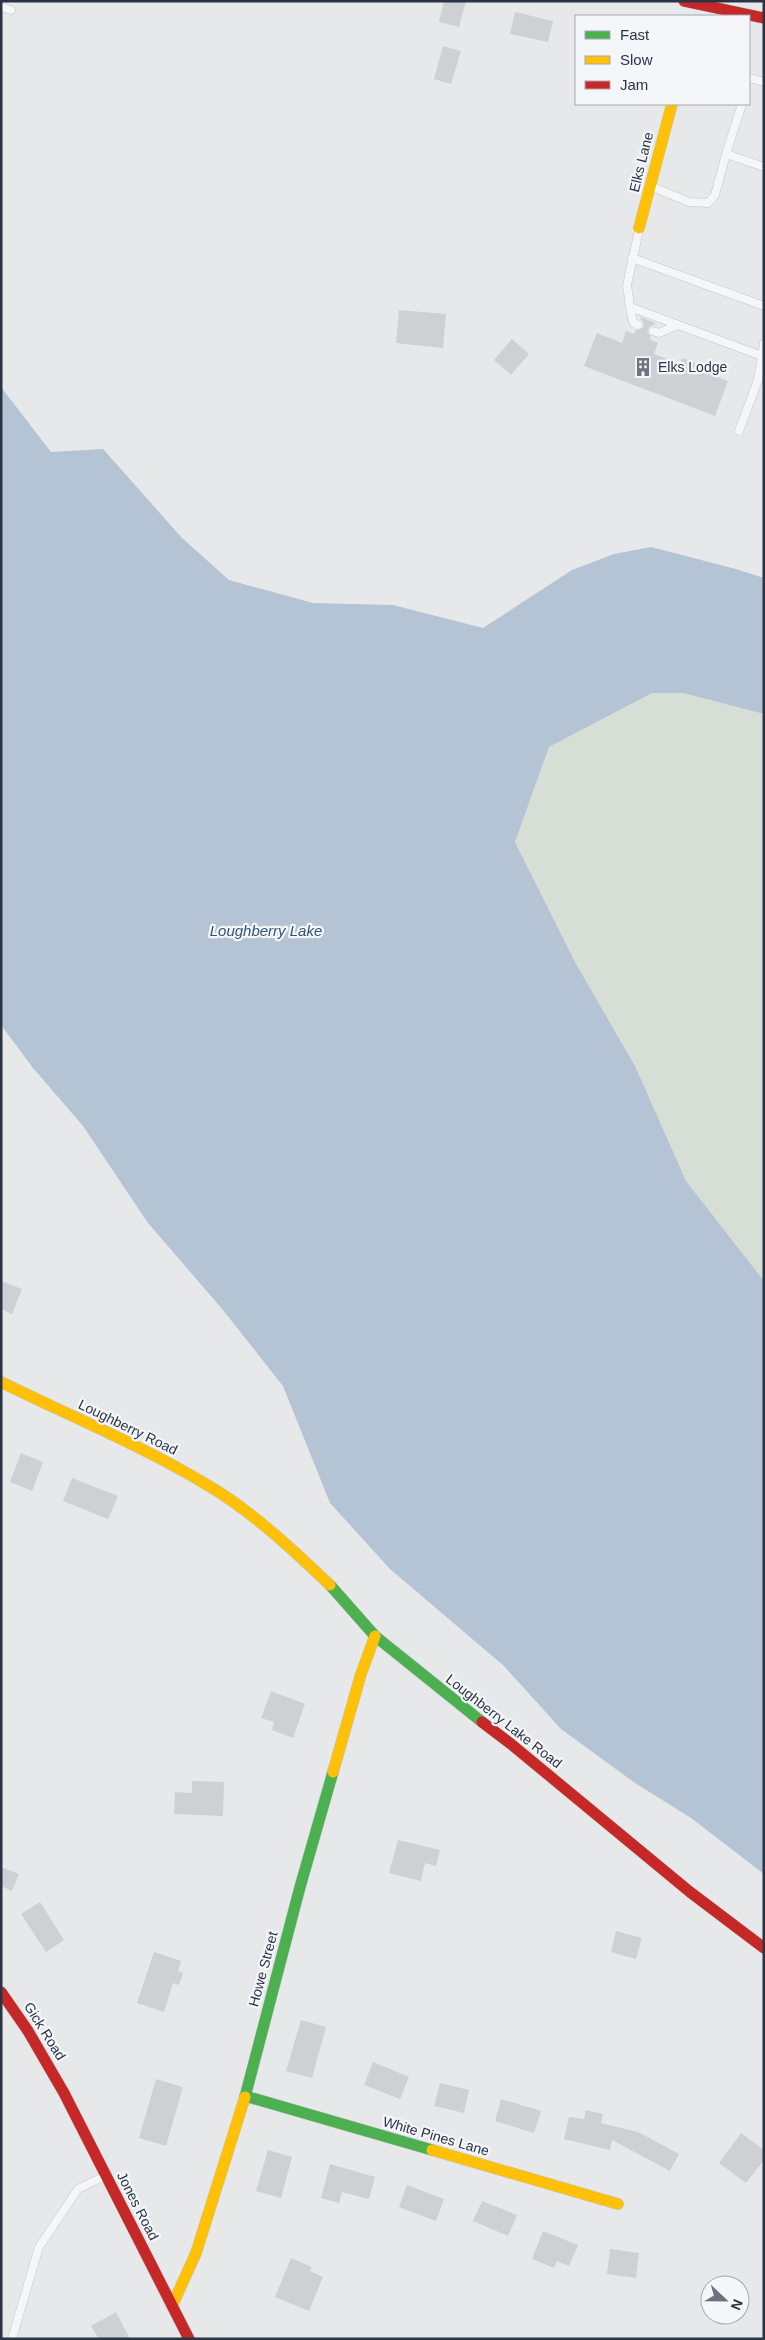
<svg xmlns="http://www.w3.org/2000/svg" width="765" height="2340" viewBox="0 0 765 2340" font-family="Arial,sans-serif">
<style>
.green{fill:#d6ded6}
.water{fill:#b4c4d5}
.building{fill:#ced0d3}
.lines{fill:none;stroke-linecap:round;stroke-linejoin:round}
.lane-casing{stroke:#c4c6c8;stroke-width:9}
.fast-casing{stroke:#c4c6c8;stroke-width:12}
.slow-casing{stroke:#c4c6c8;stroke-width:12}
.jam-casing{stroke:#c4c6c8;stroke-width:12}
.lane{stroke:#f5f6f7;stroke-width:8}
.fast{stroke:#4caf50;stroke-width:11}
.slow{stroke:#ffc107;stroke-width:11}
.jam{stroke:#c62828;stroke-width:11}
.labels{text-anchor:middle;stroke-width:4.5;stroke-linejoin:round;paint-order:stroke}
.street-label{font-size:14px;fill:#2b3445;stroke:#f4f6f9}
.poi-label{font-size:14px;fill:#2b3445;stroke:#f4f6f9;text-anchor:start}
.water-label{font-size:15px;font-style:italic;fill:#34527a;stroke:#f4f6f9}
</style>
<rect width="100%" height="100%" fill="#e6e8ea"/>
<!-- green -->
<path class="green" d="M652,693H683L764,714V1281L686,1181L635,1066L576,965L515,842L549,747Z"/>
<!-- water -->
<path class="water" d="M1,387L51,452L103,449L182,538L229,580L313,603L393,605L483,628L572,570L614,554L651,547L736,569L764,578V714L683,693H652L549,747L515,842L576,964L635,1066L686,1181L764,1281V1874L691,1818L635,1783L561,1729L504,1666L390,1569L330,1503L283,1386L223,1310L148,1223L83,1126L33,1068L1,1025Z"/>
<!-- building -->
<path class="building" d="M444,1H466L459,27L439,22Z
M515,12L553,21L548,42L510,34Z
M443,46L461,51L451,84L434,79Z
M399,310L446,314L443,348L396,343Z
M640,317L656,323L649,327L647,332L651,336L649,339L658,343L654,354L680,364L682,358L698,364L696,369L728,381L715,416L584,366L597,333L622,343L626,331L634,334L636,330L643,328L644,325Z
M512,339L529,354L511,375L494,360Z
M1,1281L22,1289L12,1314L1,1309Z
M21,1453L43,1462L32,1491L10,1482Z
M72,1478L118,1496L108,1519L63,1501Z
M271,1691L305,1704L293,1738L272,1730L274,1722L261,1718Z
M192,1781L224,1782L223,1816L174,1814L175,1792L192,1793Z
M398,1840L440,1850L436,1866L425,1863L421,1881L389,1873Z
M1,1867L19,1874L12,1891L1,1886Z
M40,1902L64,1940L46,1952L21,1914Z
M616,1931L642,1938L636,1959L611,1952Z
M154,1952L181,1961L178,1971L183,1973L179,1985L173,1983L164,2012L137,2003Z
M301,2020L326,2027L312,2078L286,2071Z
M373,2062L409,2077L400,2099L364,2085Z
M156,2079L183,2087L166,2146L139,2138Z
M440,2083L469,2090L464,2113L434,2106Z
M501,2099L541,2111L534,2133L495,2121Z
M586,2110L603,2114L601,2123L638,2132L679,2154L670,2171L612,2140L610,2150L564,2139L569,2117L584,2119Z
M741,2133L764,2150V2160L746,2183L719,2163Z
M268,2150L292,2157L281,2198L256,2191Z
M330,2164L375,2177L369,2199L342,2192L339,2203L321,2198Z
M407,2185L444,2199L436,2221L399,2207Z
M482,2201L517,2215L508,2236L473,2221Z
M543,2231L578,2245L569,2266L557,2261L554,2268L532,2259Z
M610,2249L639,2253L636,2278L607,2274Z
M291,2258L312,2267L310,2271L323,2277L309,2311L275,2297Z
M116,2312L130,2339H99L91,2326Z"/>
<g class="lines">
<!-- lane casing -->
<g class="lane-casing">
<path id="lane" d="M1,7L11,10
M749,78L764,82
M726,154L742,104
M650,186L689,202L708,203L715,195L726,154L764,167
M639,230L627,285L630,307L762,356L764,343
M632,258L764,306
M630,307L633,322L638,325
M653,331L659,333L678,325
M739,431L758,380L762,356
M12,2339L39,2247L78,2189L105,2176"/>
</g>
<!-- fast casing -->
<g class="fast-casing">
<path id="fast" d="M330,1585L375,1636L482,1722
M245,2096L432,2150
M245,2097L300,1887L333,1772"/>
</g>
<!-- slow casing -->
<g class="slow-casing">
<path id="slow" d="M639,228L672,104
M1,1382C70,1416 143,1446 209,1486C253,1512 293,1550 330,1585
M333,1772L361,1674L375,1636
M432,2150L618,2204
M172,2306L196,2253L245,2097"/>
</g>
<!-- jam casing -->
<g class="jam-casing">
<path id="jam" d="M684,1L764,18
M482,1722L511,1744L690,1892L764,1948
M1,1992L28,2031L64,2093L189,2339"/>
</g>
<!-- lane -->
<use href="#lane" class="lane"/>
<!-- fast -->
<use href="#fast" class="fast"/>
<!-- slow -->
<use href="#slow" class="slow"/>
<!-- jam -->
<use href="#jam" class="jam"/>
</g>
<!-- icons -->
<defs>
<g id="building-bare" transform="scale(1.5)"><path d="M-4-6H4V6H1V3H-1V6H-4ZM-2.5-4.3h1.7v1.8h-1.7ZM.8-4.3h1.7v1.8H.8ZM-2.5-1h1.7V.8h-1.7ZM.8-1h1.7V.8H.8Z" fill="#6c737f" stroke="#f4f6f9" stroke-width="2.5" paint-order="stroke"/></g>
</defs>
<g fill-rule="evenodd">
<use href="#building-bare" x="643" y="367"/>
</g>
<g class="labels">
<!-- street labels -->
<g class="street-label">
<text transform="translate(641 162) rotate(-76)" y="5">Elks Lane</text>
<text transform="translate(128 1427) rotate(26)" y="5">Loughberry Road</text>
<text transform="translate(504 1721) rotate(38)" y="5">Loughberry Lake Road</text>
<text transform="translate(263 1969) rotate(-75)" y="5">Howe Street</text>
<text transform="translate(45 2031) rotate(58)" y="5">Gick Road</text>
<text transform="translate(436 2136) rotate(16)" y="5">White Pines Lane</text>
<text transform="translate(138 2206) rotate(63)" y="5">Jones Road</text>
</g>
<!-- poi labels -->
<g class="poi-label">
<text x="658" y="372">Elks Lodge</text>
</g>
<!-- water labels -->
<g class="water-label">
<text x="266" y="936">Loughberry Lake</text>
</g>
</g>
<!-- border -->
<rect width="765" height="2340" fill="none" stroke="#2b3445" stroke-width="5"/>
<!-- legend -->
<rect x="575" y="15" width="175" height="90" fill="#f4f6f9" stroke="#a4a8b1"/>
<rect x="585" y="31" width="25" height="8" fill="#4caf50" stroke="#a4a8b1"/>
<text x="620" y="40" font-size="15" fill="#2b3445">Fast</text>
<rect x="585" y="56" width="25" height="8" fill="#ffc107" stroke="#a4a8b1"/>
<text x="620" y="65" font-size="15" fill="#2b3445">Slow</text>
<rect x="585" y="81" width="25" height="8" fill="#c62828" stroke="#a4a8b1"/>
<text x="620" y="90" font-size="15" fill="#2b3445">Jam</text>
<!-- north arrow -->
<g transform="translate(725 2300) rotate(112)"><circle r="24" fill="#f4f6f9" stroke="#a4a8b1"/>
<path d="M0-4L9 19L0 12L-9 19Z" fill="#6c737f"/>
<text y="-8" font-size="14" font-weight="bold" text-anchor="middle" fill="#2b3445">N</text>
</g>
</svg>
